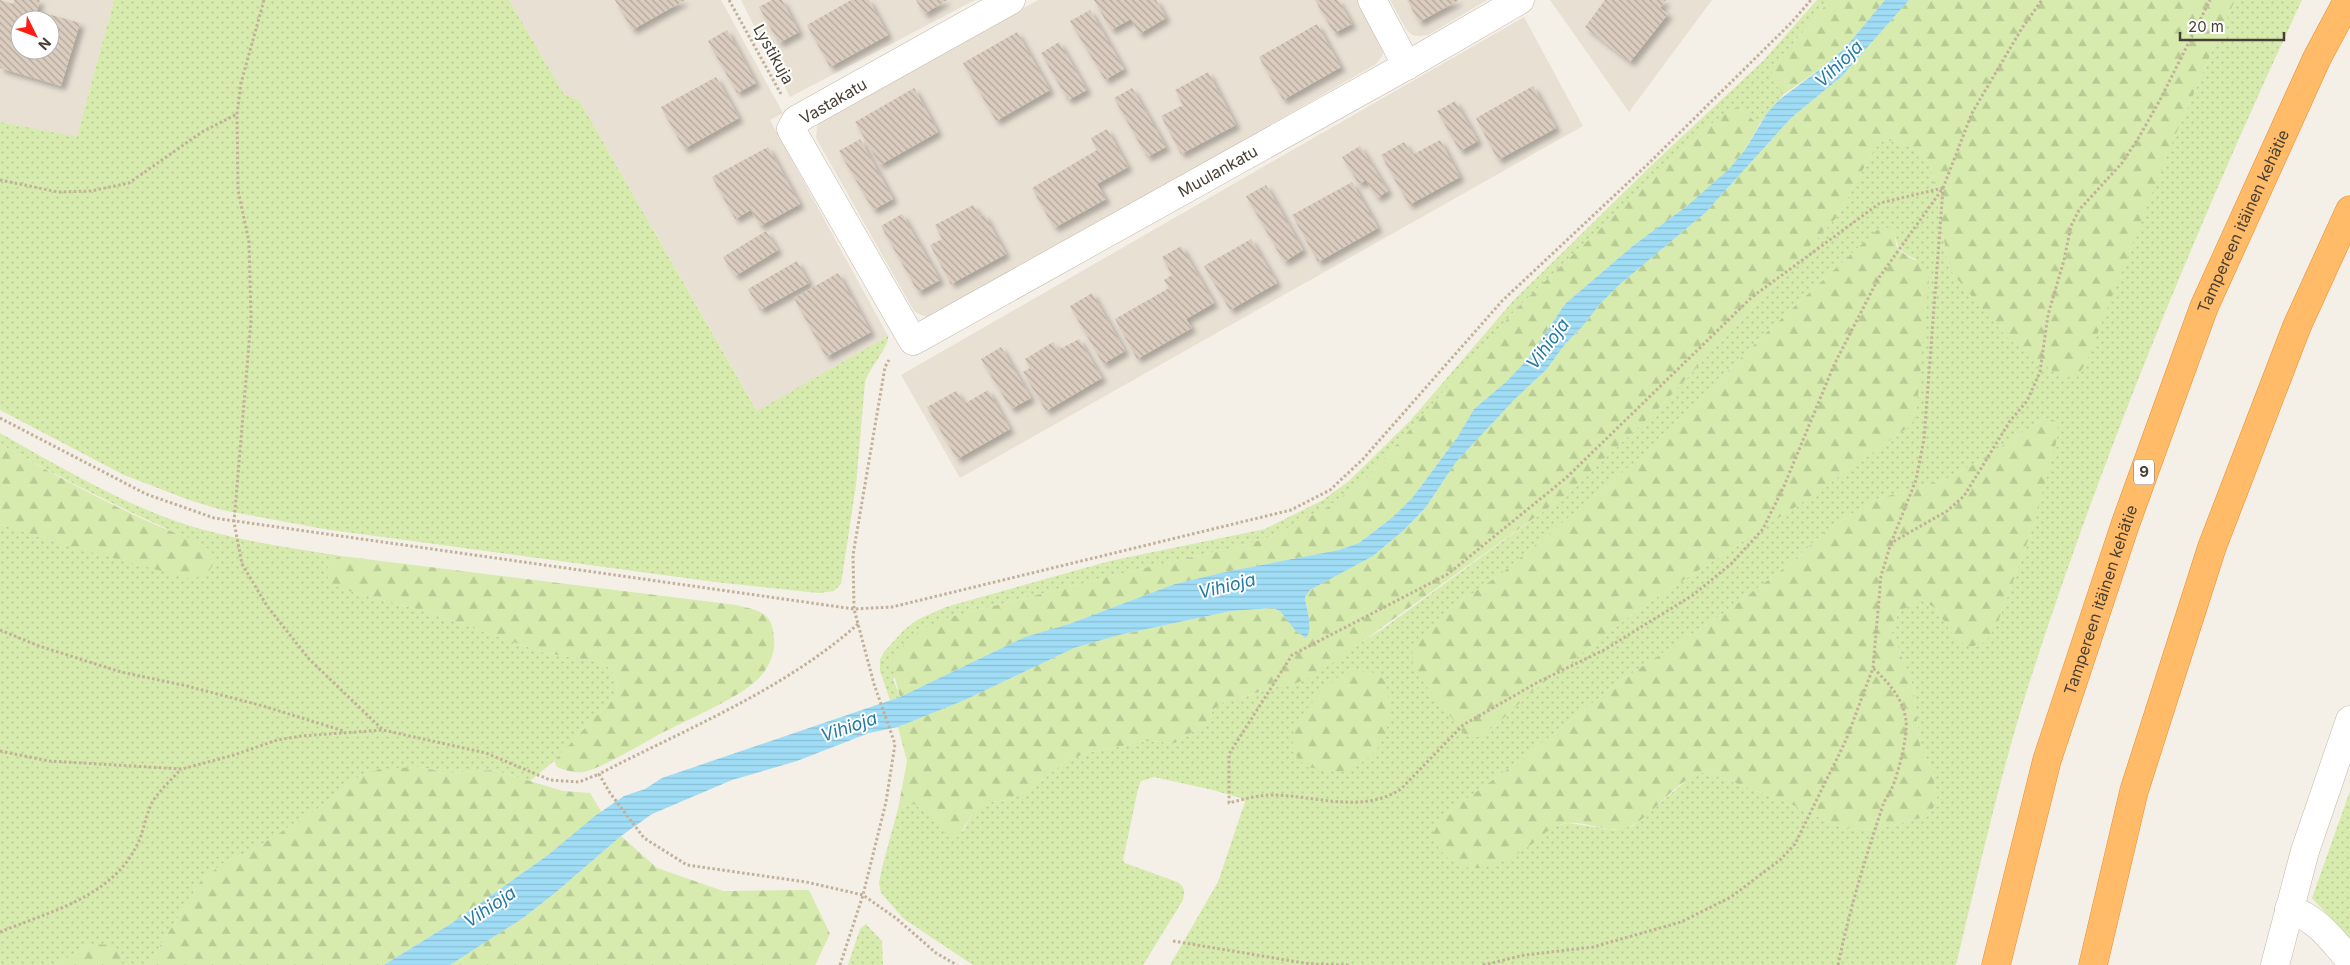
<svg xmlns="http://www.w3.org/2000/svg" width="2350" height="965" viewBox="0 0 2350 965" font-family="Inter,sans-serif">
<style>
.residential{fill:#e9e0d4;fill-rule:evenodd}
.green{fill:url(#green-dots);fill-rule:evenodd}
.forest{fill:url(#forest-firs)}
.water{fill:url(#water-rules)}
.building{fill:url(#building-back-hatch);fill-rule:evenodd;filter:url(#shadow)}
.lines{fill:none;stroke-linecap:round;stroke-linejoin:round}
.minor-casing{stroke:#c4b8ac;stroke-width:29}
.highway-casing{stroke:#e88e2e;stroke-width:29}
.path{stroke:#c3b099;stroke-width:3;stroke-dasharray:2.5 2.5;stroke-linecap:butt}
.minor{stroke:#fff;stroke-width:28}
.highway{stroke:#ffbb67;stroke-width:28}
.labels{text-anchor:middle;stroke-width:4;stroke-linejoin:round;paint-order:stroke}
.shield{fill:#fff;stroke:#7f7972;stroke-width:1}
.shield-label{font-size:15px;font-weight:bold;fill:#483f35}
.street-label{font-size:16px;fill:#483f35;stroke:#fff}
.water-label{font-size:18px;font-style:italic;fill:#247ba2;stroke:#fff}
</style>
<defs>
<pattern id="green-dots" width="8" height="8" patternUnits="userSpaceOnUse" patternTransform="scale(1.25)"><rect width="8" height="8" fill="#d6ebad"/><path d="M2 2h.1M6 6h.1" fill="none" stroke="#b9cb95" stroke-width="1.8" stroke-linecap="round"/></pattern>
<pattern id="forest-firs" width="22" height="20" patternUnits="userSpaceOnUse" patternTransform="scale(1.25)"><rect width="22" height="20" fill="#d6ebad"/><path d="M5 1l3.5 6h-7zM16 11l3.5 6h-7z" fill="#b9cb95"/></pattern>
<pattern id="water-rules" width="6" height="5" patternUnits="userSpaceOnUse" patternTransform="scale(1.25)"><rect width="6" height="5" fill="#9fdcf5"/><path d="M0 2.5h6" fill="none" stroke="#8abed3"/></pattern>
<pattern id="building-back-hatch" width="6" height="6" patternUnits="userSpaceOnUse" patternTransform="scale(1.25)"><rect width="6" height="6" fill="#daccbe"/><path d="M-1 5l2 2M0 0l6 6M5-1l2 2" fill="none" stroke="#b3a79b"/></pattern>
<filter id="shadow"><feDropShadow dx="4.5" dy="4.5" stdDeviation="2.5" flood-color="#0004"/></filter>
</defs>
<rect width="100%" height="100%" fill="#f4efe7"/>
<!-- residential -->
<path class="residential" d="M0,0H114L77,138L0,122ZM20,20H50V50H20Z
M509,0H721L783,113L770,120L888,336L758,412L579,100L564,94Z
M741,0H975L790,97Z
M1038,0H1359L1385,47L1382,56L1376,64L939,315L930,318L921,315L914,311L816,138L817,126L822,120Z
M1390,0H1487L1428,35L1418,36L1412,35L1406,29Z
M1550,0H1712L1629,112Z
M1524,17L1583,126L960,478L901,375Z"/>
<!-- green -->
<path class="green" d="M114,0H509L564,94L579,100L757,411L888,336C890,345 869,369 865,382L856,485L841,584L834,591L819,593L715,582L324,529L222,510L189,500L124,475L0,410V122L77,137Z
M1817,0H1830L1774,66L1780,89L1784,94L1767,113L1759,125L1738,107L1708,126L1519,306L1368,477L1328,507L1270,537L1244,545L1115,575L950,617L893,679L900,697L890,700L880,671V660L884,652L904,630L917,620L946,607L1110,561L1265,529L1323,500L1349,481L1410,421L1513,301L1657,160L1763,61Z
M2235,0H2302C2198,224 2102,454 2027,690C1999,780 1978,873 1956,965H1170L1218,882L1245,802L1244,799L1213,790L1154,777L1141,781L1138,789L1123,860L1125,863L1177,882C1185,887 1185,891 1183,900L1143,965H973L904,919L881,893L879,883L883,864L898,809L914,804L940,821L946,836L963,831L974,811L990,802L1008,800L1027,792L1066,761L1087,753L1147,741L1175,743L1205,724L1214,709L1228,699L1241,698L1282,685H1292L1384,628L1562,498L1659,408L1837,217L1875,148C1878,145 1881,141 1885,141C1898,138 1925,154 1931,165L1949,269L2172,143ZM1877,230L1894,231C1897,247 1900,253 1916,259L1910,426L1800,504L1639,609L1533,691L1496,725L1477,737L1449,609L1501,574L1641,457L1768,331ZM2041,420L2034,524L1997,625L1957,640L1935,608L1920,599L1898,613L1892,633L1913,686L1920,746L1933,772L1937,802L1928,816L1873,830L1840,827L1784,801L1706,772L1693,775L1633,826L1614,830L1568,823L1551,827L1444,815L1519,761L1623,679L1730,609L1792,562L1829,528L1874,500L1946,479L1976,463Z
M0,433C58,466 117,501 181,523C232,540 287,547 341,556L330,561L341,589L424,611L545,653L595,661L608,667L616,679L617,694L554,761L530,781L493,770L447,773L420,767L356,778L322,806L251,851L225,862L202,879L148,965H122L92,944L55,965H0V524L67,546L201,544C132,514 65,481 0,444Z
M2350,791V940L2312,898Z
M866,924L882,941L883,965H848L860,929Z"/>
<!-- forest -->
<path class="forest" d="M1830,0H1885L1846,47L1827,64L1784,94L1773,82L1771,75L1774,66Z
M1909,0H2235L2172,143L2086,363L2076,378L2064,379L2008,339L1949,269L1931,165C1925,154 1898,138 1885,141C1881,141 1878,145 1875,148L1837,217L1659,408L1562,498L1317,674L1292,685H1282L1240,698L1228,699L1214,709L1205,724L1175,743L1147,741L1087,753L1066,761L1027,792L1008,800L990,802L974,811L958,837L951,839L946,836L940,821L914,804L898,809L907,761L898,727L967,699L1074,648L1119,635L1231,611L1273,608L1280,611L1285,618L1310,625L1305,597L1310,590L1373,556L1404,530L1426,507L1456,462L1516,398L1546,370L1566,343L1581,328L1600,304L1619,285L1705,213L1791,118L1842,76Z
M1738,107L1759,125L1745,150L1729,169L1687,206L1634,245L1565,304L1528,359L1506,382L1474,409L1459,435L1413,497L1393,517L1359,543L1339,550L1225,572L1175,584L1069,624L1025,637L900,697L891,663C905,638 923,627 950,617L1115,575L1244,545L1270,537L1328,507L1368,477L1519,306L1708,126L1732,109Z
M1891,227C1897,233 1894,240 1897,247C1903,256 1916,260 1925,265L1929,279L1916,417L1910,426L1800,504L1639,609L1533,691L1496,725L1477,737L1465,735L1413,669L1412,647L1449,609L1501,574L1641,457L1768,331L1877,230Z
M2050,418L2058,423L2057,439L2034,524L1997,625L1985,642L1970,647L1957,640L1935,608L1920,599L1898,613L1892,633L1913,686L1920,746L1933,772L1937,802L1928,816L1873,830L1840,827L1784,801L1706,772C1676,778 1659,810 1633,825C1612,837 1588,820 1566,823C1547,827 1538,841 1522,851C1487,874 1450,878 1432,835L1444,815L1519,761L1623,679L1730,609L1792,562L1829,528L1874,500L1946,479L1976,463L2041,420Z
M0,444C53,474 107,504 163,528C175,533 207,543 213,554C217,561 210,572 203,576C199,577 192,577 188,578L67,546L0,524Z
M341,556L736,605C759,611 772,611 774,638C776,653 768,669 758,679C738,699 684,721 658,735C642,744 598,770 583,772C573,773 565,770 557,767L554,761L617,694L616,679L608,667L595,661L545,653L424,611L341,589L329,581L326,572L330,561Z
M1347,671L1372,672L1385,680C1395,713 1389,751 1355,766C1352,768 1348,771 1344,771C1333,773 1317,768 1306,767L1292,751L1294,725L1323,689Z
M420,767L447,773L493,770L563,791L590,793L602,813L548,855L452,923L384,965H148L202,879L225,862L251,851L322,806L356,778L380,769Z
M621,836L657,868L723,891L809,890L830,934L815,965H450L523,918L555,893Z
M92,944L114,945L122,954V965H55Z"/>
<!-- water -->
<path class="water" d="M1885,0H1909L1842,76L1791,118L1705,213L1619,285L1600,304L1581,328L1566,343L1546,370L1516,398L1456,462L1426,507L1404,530L1373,556L1310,590L1305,597C1306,609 1314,628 1306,638L1296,631L1280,611L1273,608L1231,611L1119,635L1074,648L967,699L898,727L869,733L797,761L732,780L652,814L621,836L555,893L523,918L450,965H384L452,923L548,855L595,816L624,796L645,789L662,778L900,697L1025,637L1069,624L1175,584L1225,572L1339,550L1359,543L1393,517L1413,497L1459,435L1474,409L1506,382L1528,359L1565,304L1634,245L1687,206L1729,169L1745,150L1767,113L1779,100L1827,64L1846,47Z"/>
<!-- building -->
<path class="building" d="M0,0L13,4L14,0H40L37,11L80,23L61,86L0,68ZM20,20H50V50H20Z
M615,0H685L632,30Z
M772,0H782L799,32L779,43L759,7Z
M851,0H869L888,35L830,67L807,25Z
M916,0H947L924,14Z
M1094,0H1156L1166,18L1139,34L1131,19L1111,30Z
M1315,0H1338L1352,24L1334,33Z
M1407,0H1459L1419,22Z
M1605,0H1666L1660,8L1668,14L1630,62L1585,27Z
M1090,10L1124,69L1105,80L1070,21Z
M1317,24L1341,67L1283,100L1259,57Z
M727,30L756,83L737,93L708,41Z
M1017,32L1050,90L996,121L963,63Z
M1059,42L1087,90L1068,100L1041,53Z
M1208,72L1236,125L1181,154L1161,116L1183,105L1175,90Z
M716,77L739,118L684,149L661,107Z
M1533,86L1556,128L1498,160L1476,118Z
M914,88L938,132L880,165L855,122Z
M1132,88L1166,147L1147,157L1114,98Z
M1455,101L1478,141L1460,151L1437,111Z
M1107,129L1128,167L1097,184L1106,199L1054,228L1032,188L1097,150L1091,138Z
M860,139L893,199L873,210L839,151Z
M1440,140L1460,177L1409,205L1381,155L1404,142L1412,155Z
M1360,146L1388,191L1377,198L1366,180L1359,184L1342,157Z
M768,147L800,204L760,226L751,210L735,219L712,177Z
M1352,182L1378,228L1318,262L1292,215Z
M1266,185L1303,250L1284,262L1246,196Z
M973,205L980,217L984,214L1006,254L951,284L930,245L942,239L935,225Z
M902,214L940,280L918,292L881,226Z
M766,231L778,250L735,276L723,257Z
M1251,239L1277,283L1230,310L1204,266Z
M1181,246L1214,303L1186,319L1192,328L1137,359L1115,319L1169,288L1164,280L1172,275L1162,257Z
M797,261L809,283L760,310L748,289Z
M838,273L871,332L826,357L794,298Z
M1092,293L1125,351L1103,364L1070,306Z
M1079,339L1102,378L1046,411L1023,372L1030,368L1025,359L1053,342L1058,350Z
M1001,347L1031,398L1011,409L981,359Z
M988,390L1010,429L957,459L927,407L956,391L964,404Z"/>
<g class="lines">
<!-- minor casing -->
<g class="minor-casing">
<g id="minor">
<path id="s1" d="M1011,0L796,120L791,129L913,341L1413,62L1520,0"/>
<path d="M1372,0L1407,66"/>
<path d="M2289,909C2318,919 2330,938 2350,960"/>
<path d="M2275,965L2305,851L2350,720"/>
</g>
</g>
<!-- highway casing -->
<g class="highway-casing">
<g id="highway">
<path id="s2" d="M1996,965L2047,760L2125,525L2204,307L2317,58L2348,0"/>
<path d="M2093,965L2134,791L2212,547L2297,326L2350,210"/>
</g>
</g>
<!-- path -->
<path class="path" d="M264,0L241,83L237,114L238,190L249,242L251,320L234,522L242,564L267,606L309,659L383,730L486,753L550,780L579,782L599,774
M729,0L781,94
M0,180L58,192L91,191L129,183L202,132L237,114
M1943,188L1880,203L1752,297L1566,478L1448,574L1292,655L1229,754V803C1244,799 1258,795 1274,795C1317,796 1362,814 1401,789L1463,725L1538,682L1604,650L1693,595L1731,564L1763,529L1784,486L1834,365L1878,279L1943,188L1972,113L2022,28L2042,0
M0,418L146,494L214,518L854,609L892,607L1291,510L1330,490L1363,459L1502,301L1648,164L1791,23L1811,0
M1891,543L1916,480L1924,439L1943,189
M858,624C784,690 686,729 599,774L610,793L644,838L687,865L806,882L863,895L897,919L936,953L957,965
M0,630L39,646L121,672L187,686L263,706L344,731
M0,751L49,761L182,769L234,755L277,740L301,736L383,730
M0,932C48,912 110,898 136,847C144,833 145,815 153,801C160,790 172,779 181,769
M1173,941L1310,964L1350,965
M840,965L863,895L886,802L895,744L874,684L854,609L853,555L885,367L889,360
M1483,965L1525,955L1593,947L1681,922L1731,897L1780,860L1795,844L1846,740L1873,668L1881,576L1891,543L1947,511L1964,496L2010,421L2027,401L2040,372L2048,315L2064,260L2071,226L2079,210L2122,163L2139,137L2160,100L2210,0
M1838,965C1849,912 1865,859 1882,808C1884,800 1889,795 1892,788C1898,774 1908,736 1906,721C1904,699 1888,682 1873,668"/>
<!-- minor -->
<use href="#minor" class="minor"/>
<!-- highway -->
<use href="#highway" class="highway"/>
</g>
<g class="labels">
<!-- shield labels -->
<rect class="shield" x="2134" y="459.5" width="20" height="25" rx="4"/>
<g class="shield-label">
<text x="2144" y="477">9</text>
</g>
<!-- street labels -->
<g class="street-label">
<text transform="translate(774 54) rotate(61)" y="6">Lystikuja</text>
<text transform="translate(833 101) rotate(-30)" y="6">Vastakatu</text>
<text dy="6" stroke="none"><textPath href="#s1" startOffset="850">Muulankatu</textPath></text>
<text dy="6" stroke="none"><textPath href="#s2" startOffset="785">Tampereen itäinen kehätie</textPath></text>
<text dy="6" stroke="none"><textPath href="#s2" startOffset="380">Tampereen itäinen kehätie</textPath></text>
</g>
<!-- water labels -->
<g class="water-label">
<text transform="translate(1839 64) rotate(-44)" y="6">Vihioja</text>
<text transform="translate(1548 344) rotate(-53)" y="6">Vihioja</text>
<text transform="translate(1227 586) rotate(-14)" y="6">Vihioja</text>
<text transform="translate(849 727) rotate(-19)" y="6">Vihioja</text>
<text transform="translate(490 907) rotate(-34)" y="6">Vihioja</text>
</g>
</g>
<!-- north arrow -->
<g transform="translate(35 35) rotate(132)"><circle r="24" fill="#ffffff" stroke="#b6b2ae"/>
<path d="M0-4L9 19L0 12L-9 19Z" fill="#ff1c13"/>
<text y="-8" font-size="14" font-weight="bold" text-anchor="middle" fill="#483f35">N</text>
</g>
<!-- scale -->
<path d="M2180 32v8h104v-8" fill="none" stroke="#483f35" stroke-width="2.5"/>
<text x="2188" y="32" font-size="15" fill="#483f35" stroke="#ffffff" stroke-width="4" paint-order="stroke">20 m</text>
</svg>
